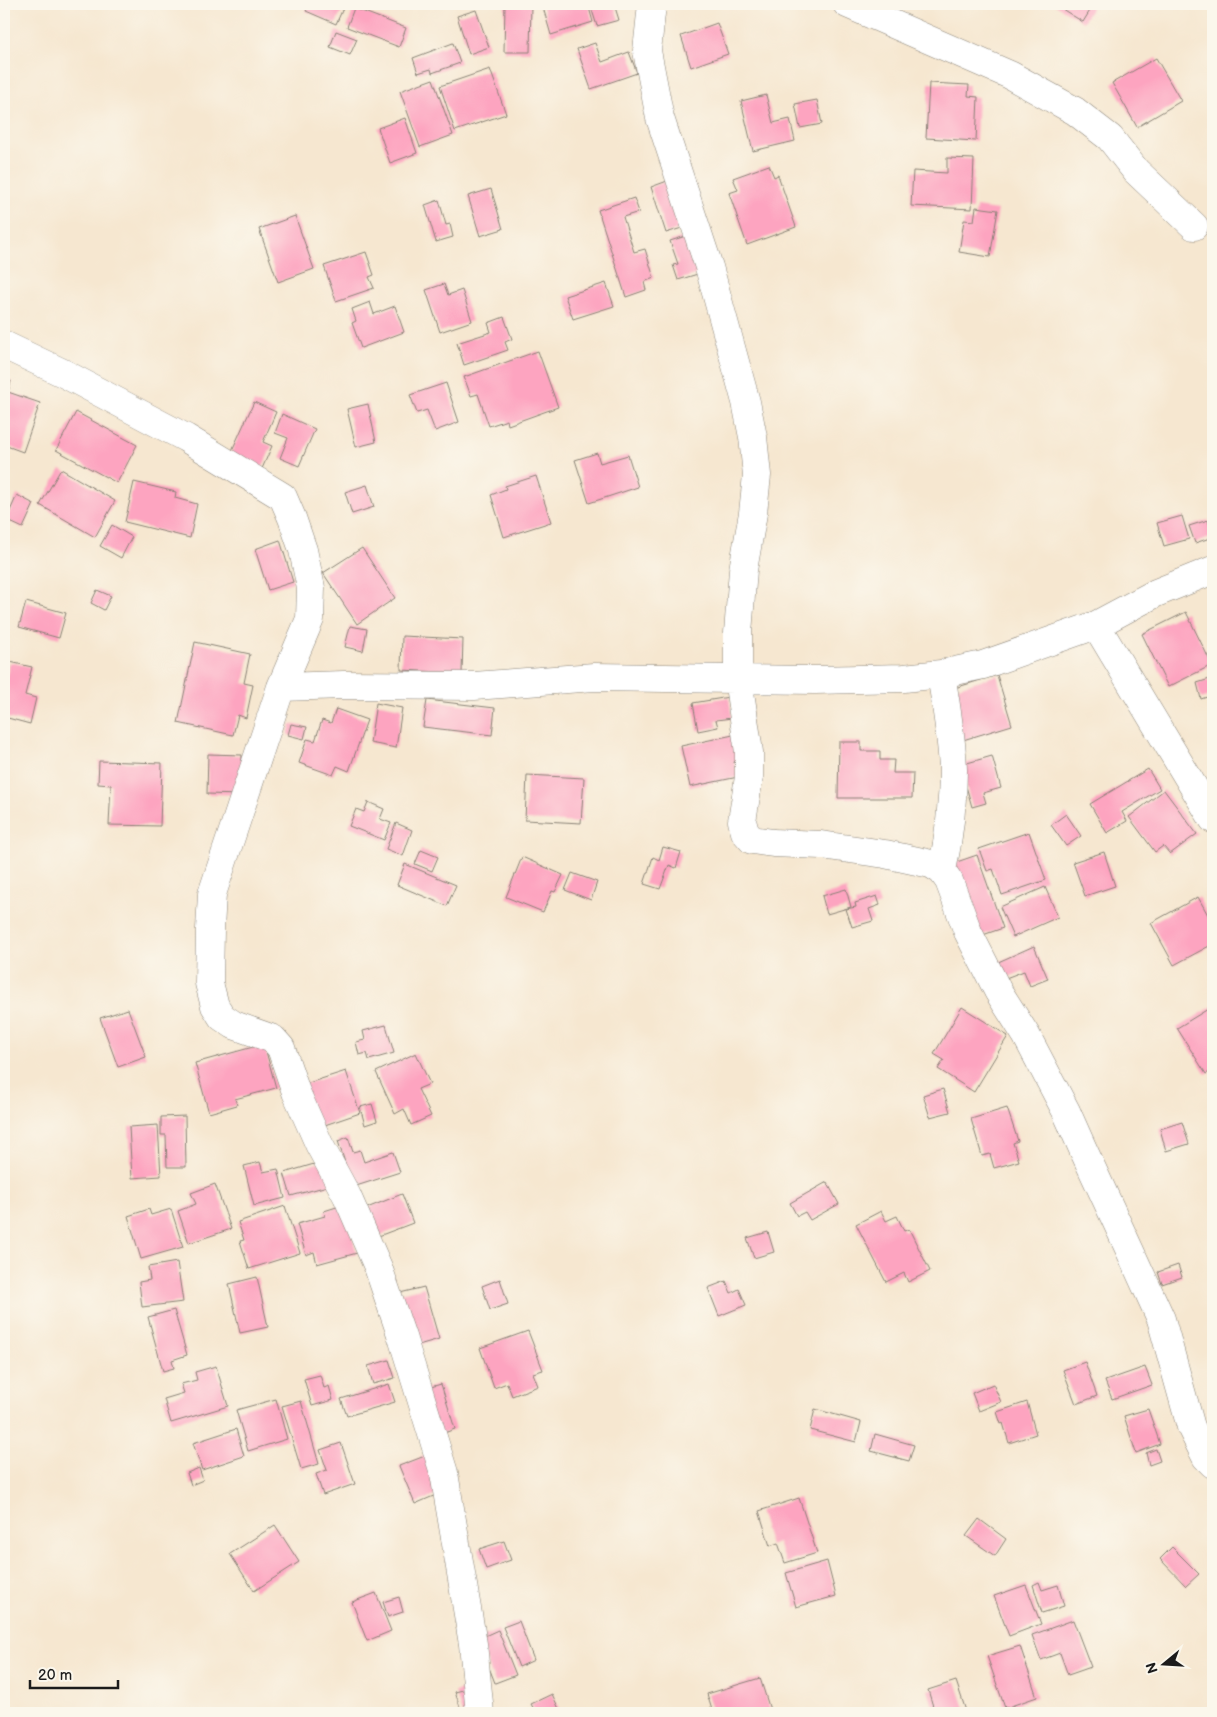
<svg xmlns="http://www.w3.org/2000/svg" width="1217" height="1717" viewBox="0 0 1217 1717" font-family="'Balsamiq Sans',sans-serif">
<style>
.building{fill:#fda4c0}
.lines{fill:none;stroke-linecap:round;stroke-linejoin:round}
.minor-casing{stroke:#898276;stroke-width:29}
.minor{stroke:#fff;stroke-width:28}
</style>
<rect width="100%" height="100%" fill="#fbf7ec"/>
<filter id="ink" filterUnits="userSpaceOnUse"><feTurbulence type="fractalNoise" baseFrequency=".02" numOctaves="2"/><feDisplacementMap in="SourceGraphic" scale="10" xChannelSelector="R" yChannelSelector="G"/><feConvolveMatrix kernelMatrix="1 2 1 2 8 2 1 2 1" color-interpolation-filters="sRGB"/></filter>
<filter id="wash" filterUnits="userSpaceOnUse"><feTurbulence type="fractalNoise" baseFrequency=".0096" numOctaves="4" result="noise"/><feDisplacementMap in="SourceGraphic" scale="20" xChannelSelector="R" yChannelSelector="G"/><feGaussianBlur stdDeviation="1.12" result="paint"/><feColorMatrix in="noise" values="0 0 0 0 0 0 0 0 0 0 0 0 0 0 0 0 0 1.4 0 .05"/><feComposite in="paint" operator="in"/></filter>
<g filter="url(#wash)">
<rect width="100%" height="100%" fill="#f6e7d0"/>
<g id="blocks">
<!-- building -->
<path class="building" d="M309,4H345L336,24L306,11Z
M505,4H531L530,52H504Z
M542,4H588L593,22L551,35Z
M590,4H614L619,20L597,26Z
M1054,4H1094L1083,22Z
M354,8L406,28L399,47L347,27Z
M476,10L489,47L469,54L457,16Z
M717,23L728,54L691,67L681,36Z
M336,31L357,39L350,55L330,47Z
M453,43L460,63L432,73L431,69L418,73L413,58Z
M595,43L602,62L629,52L637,73L591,89L577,49Z
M1156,58L1181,101L1137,127L1112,83Z
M490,69L506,114L455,131L440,86Z
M433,79L453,135L420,147L400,91Z
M929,83L969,85L968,96L978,97L976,141L926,138Z
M766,95L773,123L790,119L795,141L753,151L741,101Z
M817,100L822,124L800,128L795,104Z
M405,118L417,153L390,163L378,128Z
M947,158L974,159L972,209L911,206L913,171L947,173Z
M769,165L774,177L778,175L796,227L747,245L729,193L738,190L733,178Z
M670,180L685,227L666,233L651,187Z
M491,189L503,229L480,236L468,196Z
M634,198L639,212L623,217L634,252L645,249L654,278L644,282L646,290L626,297L598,210Z
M439,200L446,225L450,224L453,237L436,242L425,205Z
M976,207L998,210L990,257L959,252L964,220L974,221Z
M295,216L314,269L278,282L259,229Z
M689,235L701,273L678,280L673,265L678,264L670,241Z
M366,252L374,275L369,277L374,288L336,301L324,266Z
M606,283L614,306L573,319L565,296Z
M444,284L448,295L462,290L472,321L440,332L426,290Z
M370,302L374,314L395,306L404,332L361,348L352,323L356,321L352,309Z
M504,317L512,339L505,342L508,350L464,365L457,343L491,332L488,323Z
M538,351L558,407L508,425L507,420L489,426L478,394L471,396L464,377Z
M4,379L11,381L8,392L40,403L23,452L4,445Z
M446,383L459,422L435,431L427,410L417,413L410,395Z
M254,402L276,412L263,442L272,446L261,471L229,457Z
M368,404L376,442L356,447L347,409Z
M76,412L137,445L117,483L56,450Z
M282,414L315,429L299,466L280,458L288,438L275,433Z
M597,453L600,463L628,455L638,487L589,503L575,460Z
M61,469L115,501L95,537L40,505Z
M536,476L551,522L504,537L491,495L506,489L505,486Z
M134,482L176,492L175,498L197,504L190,538L125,522Z
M367,485L374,507L352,514L345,492Z
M17,495L34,504L23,528L6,520Z
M1182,516L1189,539L1164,546L1157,523Z
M1208,520L1213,537L1195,543L1189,526Z
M112,525L132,537L121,558L100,546Z
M280,540L293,582L268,590L255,549Z
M362,548L395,598L357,624L323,573Z
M97,590L111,596L104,610L91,603Z
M26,602L66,613L59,638L19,627Z
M1186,612L1212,665L1168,687L1142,634Z
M350,626L367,629L363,651L345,647Z
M402,636L463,639L462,673L401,670Z
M195,642L250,654L244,683L253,685L246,718L238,715L233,735L178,723Z
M10,662L32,667L25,695L36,698L30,724L4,717V686Z
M997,675L1012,725L963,740L948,690Z
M1213,678V695L1201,699L1197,683Z
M729,697L732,718L716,720L718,727L698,731L693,703Z
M427,700L495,708L492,735L423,727Z
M376,703L402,708L396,748L370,743Z
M336,709L367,720L349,771L337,766L333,775L299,763L307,739L315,741L322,720L331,723Z
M291,724L307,727L304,739L288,735Z
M738,734L743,760L734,762L738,777L690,787L681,746Z
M839,742H861V751H880V760H894L893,773H913L912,798H838Z
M208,754L242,755L241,795L207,794Z
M992,756L1001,788L983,793L986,803L972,807L960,765Z
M99,761L162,763L160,826L109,825L111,785L98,784Z
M1148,769L1160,789L1122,812L1127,821L1107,833L1090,804Z
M527,775L584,778L581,823L525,820Z
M1164,790L1197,834L1170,854L1163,846L1155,852L1129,817Z
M368,802L384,809L380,819L391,823L384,840L349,826L356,809L364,812Z
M1066,814L1081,836L1066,846L1051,825Z
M396,823L412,830L403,856L386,849Z
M1029,832L1046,880L1002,895L993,869L987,871L979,849Z
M663,847L681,852L676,868L669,865L660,889L644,884L653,857L659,860Z
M421,850L438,857L432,871L415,864Z
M1104,852L1115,886L1085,896L1073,862Z
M977,855L1003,928L977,937L951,864Z
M522,857L563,875L555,892L552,891L543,912L506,897Z
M405,864L456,885L447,906L397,885Z
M572,873L597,882L591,900L565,890Z
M1045,887L1058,917L1013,937L1000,907Z
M846,889L851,907L827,914L822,896Z
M877,896L880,905L869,909L873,921L852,927L846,909L856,907L855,903Z
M1198,897L1213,924V944L1174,965L1151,923Z
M1034,946L1048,979L1030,986L1024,971L1003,979L996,963Z
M1213,1006V1070L1206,1074L1177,1028Z
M962,1007L1008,1036L974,1092L938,1069L944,1060L934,1054Z
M128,1009L146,1057L118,1067L100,1018Z
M386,1025L394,1053L369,1060L367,1053L359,1055L356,1042L365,1040L363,1031Z
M264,1044L276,1088L235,1099L237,1105L209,1113L195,1063Z
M416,1053L430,1084L418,1089L431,1116L411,1125L404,1109L395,1114L376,1072Z
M346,1071L360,1113L313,1129L299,1086Z
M943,1089L950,1112L930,1117L923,1095Z
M372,1104L377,1121L365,1125L360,1107Z
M1007,1108L1018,1141L1013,1143L1019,1161L994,1168L990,1154L982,1156L971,1119Z
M185,1116L186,1167H167L166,1135H161V1117Z
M1182,1122L1189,1144L1166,1151L1160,1129Z
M158,1125L161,1176L132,1178L129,1127Z
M348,1137L353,1152L360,1150L364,1162L393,1152L400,1172L353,1187L338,1141Z
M324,1161L331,1185L291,1196L284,1173Z
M260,1162L263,1172L278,1169L285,1198L254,1206L244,1166Z
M827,1182L839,1204L810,1220L805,1212L797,1216L790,1203Z
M215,1184L231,1229L189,1243L178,1211L196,1204L191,1193Z
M402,1194L413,1223L368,1240L357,1212Z
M343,1205L357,1253L317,1264L314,1252L306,1255L297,1224L325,1216L324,1211Z
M285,1206L300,1253L249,1269L240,1241L244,1240L238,1222Z
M149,1209L151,1215L171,1209L183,1247L141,1259L128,1216Z
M881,1211L886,1221L897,1216L904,1231L909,1229L930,1271L908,1282L904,1273L886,1282L856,1224Z
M768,1232L774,1252L754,1258L747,1238Z
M177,1262L183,1302L142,1307L139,1282L150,1280L148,1267Z
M1178,1265L1182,1277L1162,1284L1158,1272Z
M257,1277L268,1327L240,1333L229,1284Z
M500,1279L508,1304L490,1310L482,1286Z
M726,1281L731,1293L739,1289L746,1305L719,1316L708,1288Z
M424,1287L439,1339L415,1346L400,1293Z
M174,1310L187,1355L172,1360L174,1368L163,1371L148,1317Z
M528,1331L543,1370L533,1373L538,1386L512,1396L507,1383L494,1388L480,1348Z
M389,1360L395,1378L373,1384L368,1366Z
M1085,1362L1097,1396L1076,1404L1063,1370Z
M216,1366L228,1406L171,1423L164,1399L184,1393L181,1384L197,1380L195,1372Z
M1145,1367L1152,1385L1112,1399L1105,1381Z
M320,1375L324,1388L329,1386L333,1400L312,1406L304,1379Z
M389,1384L395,1402L347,1416L341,1399Z
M441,1384L455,1429L436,1436L421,1390Z
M993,1384L1001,1402L979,1411L972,1393Z
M276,1399L287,1439L248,1451L236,1410Z
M301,1401L319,1464L301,1469L282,1406Z
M1027,1402L1036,1434L1009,1443L1003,1423L1001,1424L997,1412Z
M815,1409L861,1422L856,1442L810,1430Z
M1148,1409L1160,1444L1136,1453L1124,1416Z
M236,1429L244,1456L202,1470L193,1443Z
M875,1434L914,1445L909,1461L871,1451Z
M341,1443L355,1484L323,1495L316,1474L327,1470L320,1450Z
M1156,1449L1160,1461L1149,1465L1146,1453Z
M430,1454L445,1491L415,1504L399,1466Z
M199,1468L203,1480L191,1485L187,1473Z
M799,1498L817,1553L785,1563L778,1543L770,1546L759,1511Z
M979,1519L1006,1539L995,1556L966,1536Z
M275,1525L299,1562L254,1591L230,1554Z
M504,1541L511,1560L486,1569L479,1549Z
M1172,1547L1199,1574L1186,1586L1160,1559Z
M827,1561L836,1596L796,1607L786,1573Z
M1039,1582L1042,1590L1058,1585L1064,1606L1042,1613L1033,1585Z
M1026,1585L1041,1624L1009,1636L994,1596Z
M376,1593L391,1631L367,1641L352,1602Z
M399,1597L403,1612L388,1617L383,1602Z
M1073,1620L1091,1667L1068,1675L1060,1653L1041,1660L1032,1635Z
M519,1621L534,1660L519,1667L503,1627Z
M498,1630L516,1675L495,1683L478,1639Z
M1020,1646L1037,1697L1005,1708L987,1656Z
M760,1678L771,1713H713L707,1694Z
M956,1681L966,1711L959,1713H935L928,1690Z
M467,1689L474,1713H462L455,1692Z
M552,1694L561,1713H536L531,1704Z"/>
</g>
</g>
<g filter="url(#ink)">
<use href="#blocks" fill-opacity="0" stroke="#898276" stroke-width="1"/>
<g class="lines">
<!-- minor casing -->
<g class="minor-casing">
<path id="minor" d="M652,4L647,51L660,118L709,267L746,402L753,437L757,475L753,513L743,570L738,633V679L749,752V777L742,821L745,832L752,840L773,843L821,845L885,854L931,864L942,871L949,881L968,932L998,991L1026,1035L1066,1111L1082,1147L1130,1251L1161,1319L1191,1427L1206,1457L1213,1464
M847,4L1010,75L1075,111L1110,138L1136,171L1194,226
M4,345L63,373L186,438L283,497L292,518L303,550L311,588L310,619L281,687L212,894L210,929L209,983L215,1006L222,1017L234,1025L273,1039L281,1048L296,1092L319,1144L347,1196L378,1267L402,1337L444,1473L473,1644L480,1713
M1096,625L1213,819
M941,674C946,706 952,738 953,770C953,805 949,837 942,871
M281,687L344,685L474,686L594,677L815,680L904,678L941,674L983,665L1096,625L1156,593L1213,570"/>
</g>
<!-- minor -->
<use href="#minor" class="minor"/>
</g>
</g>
<!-- margin -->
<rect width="1217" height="1717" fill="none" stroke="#fbf7ec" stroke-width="20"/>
<!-- north arrow -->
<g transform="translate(1164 1664) rotate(252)" stroke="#fbf7ec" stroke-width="4" paint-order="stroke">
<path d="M0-4L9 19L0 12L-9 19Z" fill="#1c1c1c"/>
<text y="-8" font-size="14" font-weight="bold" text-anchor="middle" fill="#1c1c1c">N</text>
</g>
<!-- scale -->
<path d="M30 1680v8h88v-8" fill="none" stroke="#1c1c1c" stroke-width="2.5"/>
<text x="38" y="1680" font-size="15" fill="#1c1c1c" stroke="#fbf7ec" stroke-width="4" paint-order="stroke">20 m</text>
</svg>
